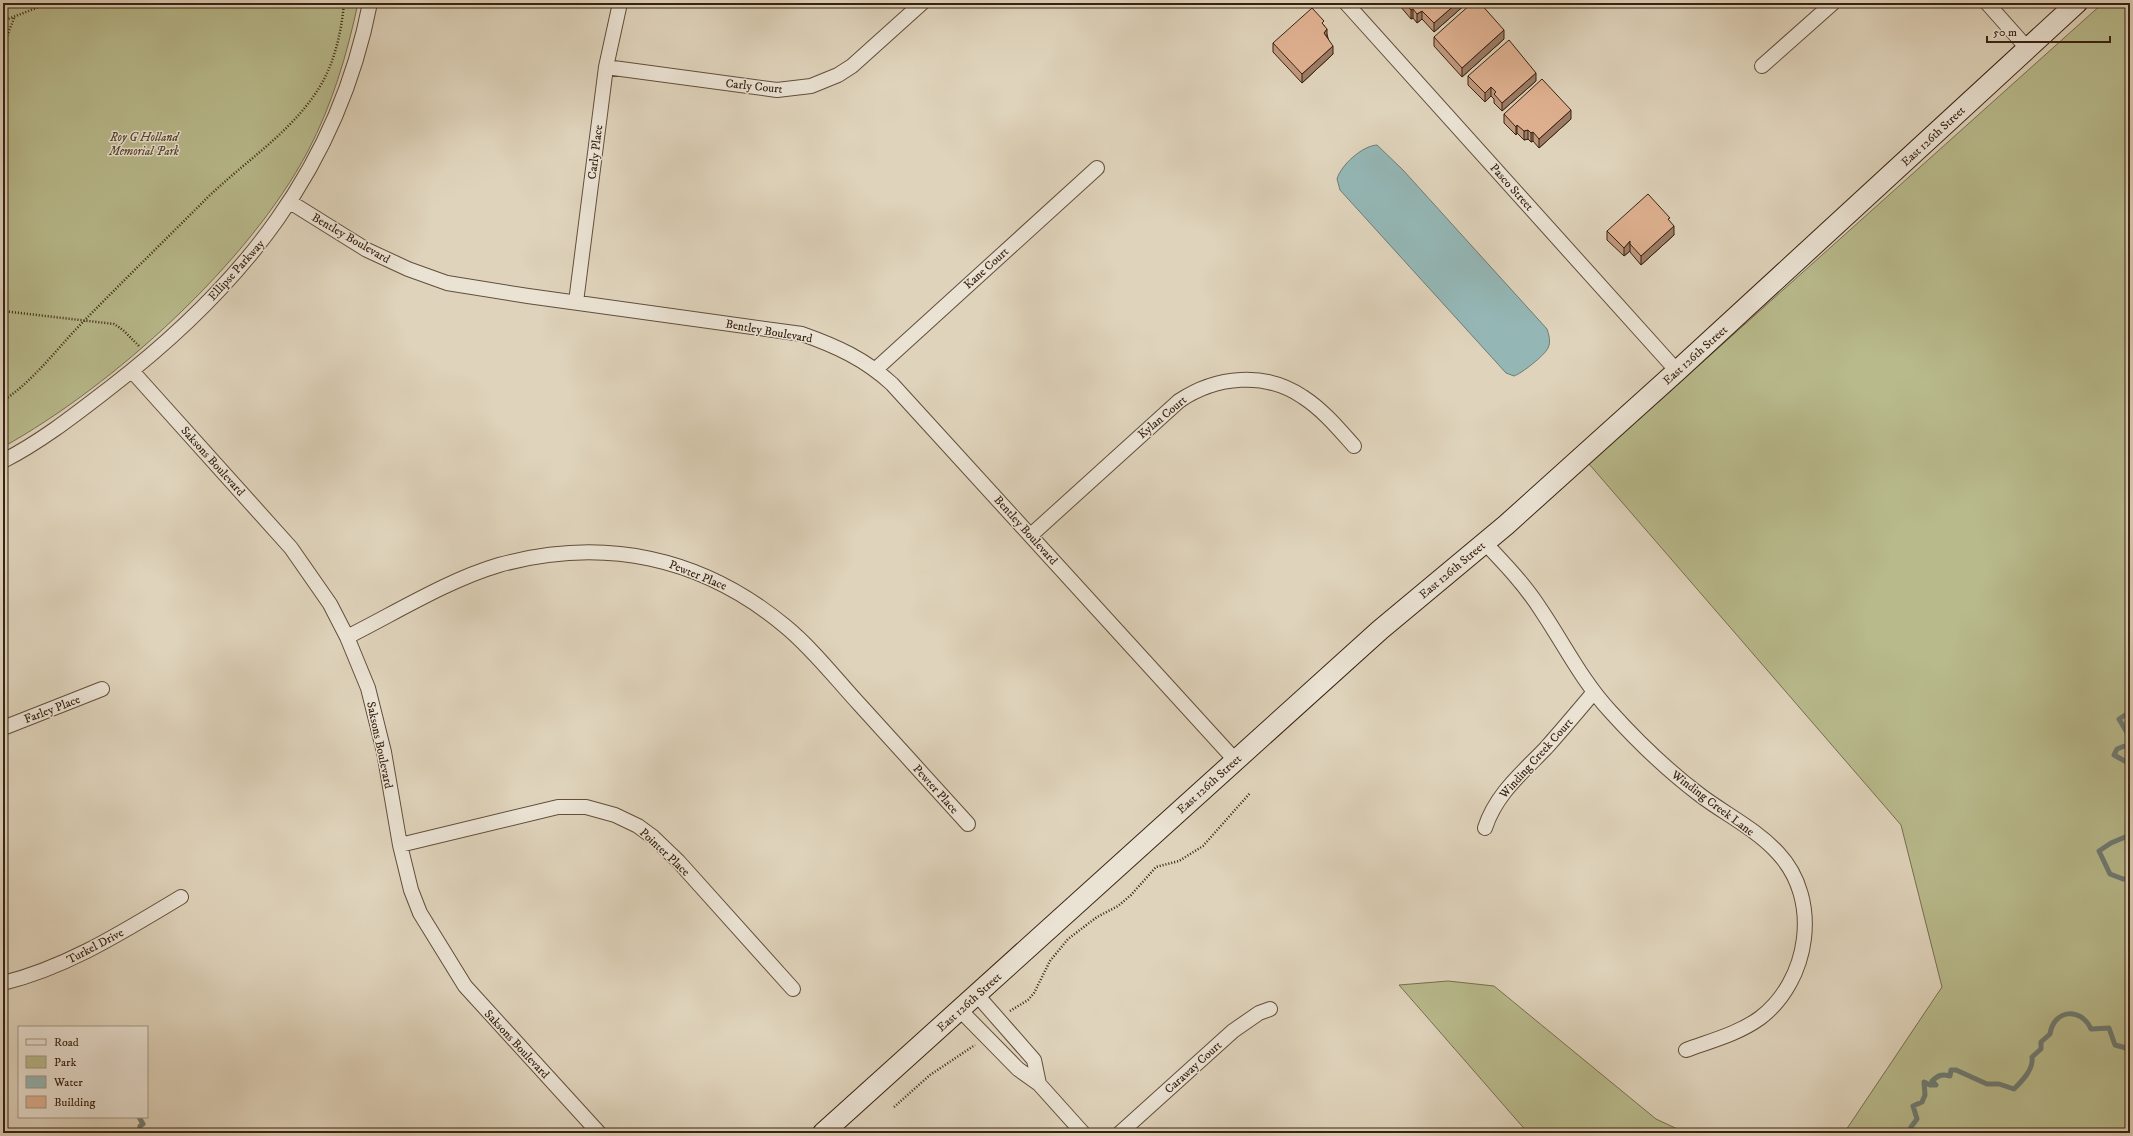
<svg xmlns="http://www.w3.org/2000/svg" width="2133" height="1136" viewBox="0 0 2133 1136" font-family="'IM FELL DW Pica',serif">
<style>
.green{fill:#b8ba8c;stroke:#786e4e}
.water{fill:#94b7b6;stroke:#6f7b74}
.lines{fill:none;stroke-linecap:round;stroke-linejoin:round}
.stream{stroke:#6f7b74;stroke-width:5}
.minor-casing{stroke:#624e3b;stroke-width:16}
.secondary-casing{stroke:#382210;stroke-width:22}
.path{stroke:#382210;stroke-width:2.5;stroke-dasharray:1 2;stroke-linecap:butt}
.minor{stroke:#eae2d3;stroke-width:14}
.secondary{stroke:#eae2d3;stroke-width:20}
.wall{fill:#c0987d;stroke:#382210}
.shaded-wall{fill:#9c7c66;stroke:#382210}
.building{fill:#dfb191;stroke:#382210}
.labels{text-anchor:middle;stroke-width:3;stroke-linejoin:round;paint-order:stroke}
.street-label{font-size:12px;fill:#382210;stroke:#eae2d3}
.park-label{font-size:12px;font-style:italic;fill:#58482f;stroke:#eae2d3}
</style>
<rect width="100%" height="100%" fill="#dfd3bb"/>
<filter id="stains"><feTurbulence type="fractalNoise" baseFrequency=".005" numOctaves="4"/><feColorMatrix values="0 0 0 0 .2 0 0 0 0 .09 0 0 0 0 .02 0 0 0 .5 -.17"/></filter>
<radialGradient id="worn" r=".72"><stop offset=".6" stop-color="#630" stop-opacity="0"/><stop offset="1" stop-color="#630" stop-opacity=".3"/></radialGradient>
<!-- green -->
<path class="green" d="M3,3H358C347,55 332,105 308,151C249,263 113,386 3,447Z
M2103,3H2130V1133H1844L1942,987L1901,825L1589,464Z
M1448,981L1494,986L1656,1119L1686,1133H1528L1399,985Z"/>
<!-- water -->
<path class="water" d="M1377,145L1403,170L1547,329C1549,335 1551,342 1548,348C1545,355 1521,374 1514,376L1506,373L1340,190L1337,179C1341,165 1362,146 1377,145Z"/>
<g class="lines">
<!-- stream -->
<path class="stream" d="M2130,712L2119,719L2129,736L2127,745L2117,749L2114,755L2130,764
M2130,835L2111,843L2099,851L2110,874L2123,879H2130
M139,1117L143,1124L140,1126L139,1133
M1910,1133L1911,1127L1917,1119L1913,1106L1922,1102L1925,1095L1924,1082L1930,1085H1936L1932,1081C1938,1075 1942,1074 1950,1076L1951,1070H1956L1987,1084H1999L2014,1089C2022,1081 2034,1069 2032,1057L2041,1049V1042L2050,1034C2054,1009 2081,1007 2091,1029L2109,1028L2115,1045L2130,1049"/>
<!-- minor casing -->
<g class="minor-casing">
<path id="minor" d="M1346,3L1677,371
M1987,3L2027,48
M1762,66L1833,3
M606,67L777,90L811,86L838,75L852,66L922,3
M290,202L367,250L408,269L447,283L528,296L802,334C836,346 865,359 892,384L1235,760
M576,302L606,67L620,3
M876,369L1097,168
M132,371L291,548L330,604L347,637L368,688L384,752L400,845L411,890L420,913L465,986L599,1133
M3,461C42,441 76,414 111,387C241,287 338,168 370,3
M1031,535L1179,401C1216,376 1265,371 1303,397C1323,410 1338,428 1354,446
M1485,543C1505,564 1525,585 1541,610C1564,644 1582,681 1610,711C1637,741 1667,770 1700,795C1725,814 1756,829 1778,853C1822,900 1809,981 1760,1018C1738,1034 1710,1041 1686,1050
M347,637C395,613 448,580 499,565C604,536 702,557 785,626C813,649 836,679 860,705C896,745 932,784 968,824
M3,728L102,689
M1485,828C1496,794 1522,773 1546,748C1562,730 1578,711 1594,692
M400,845L558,807H586L615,815L638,826L653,837L678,861L793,989
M3,983C68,967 124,931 181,897
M960,1010L1018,1069L1039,1084L1034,1060L977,995
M1039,1084L1083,1133
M1120,1133L1233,1031L1259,1013L1270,1009"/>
</g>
<!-- secondary casing -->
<g class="secondary-casing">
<path id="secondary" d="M823,1133L1380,630L1506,525L1677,371L2077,3"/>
</g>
<!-- path -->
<path class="path" d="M3,21L49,3
M3,47L14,18
M3,311L114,324L123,330L139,346
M3,401C35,379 54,352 80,325C121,283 163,242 204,201C240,165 284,138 313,97C333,70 341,36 344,3
M1010,1011L1028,1000L1034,993L1050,961L1068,939L1097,917L1118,906L1131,895L1156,867L1179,861L1203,846L1250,793
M894,1107L930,1075L975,1045"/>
<!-- minor -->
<use href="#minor" class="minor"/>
<!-- secondary -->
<use href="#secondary" class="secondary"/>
</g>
<!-- wall -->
<path class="wall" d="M1400,3H1467L1434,32L1422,19L1417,23L1413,18L1411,19L1400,6Z
M1324,25L1333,54L1302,83L1273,52V43Z
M1434,37L1504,39L1462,77L1434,46Z
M1468,76L1536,81L1502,111L1494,103V99L1491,96L1485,102L1468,85Z
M1504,114L1571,119L1539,148L1533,141L1531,142L1528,139L1524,140L1517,133L1516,135L1504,123Z
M1670,222L1674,235L1641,265L1630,252V251L1624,256L1607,240V231Z"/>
<!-- shaded-wall -->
<path class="shaded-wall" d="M1457,3H1467L1434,32V23Z
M1413,9V18L1411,19V10Z
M1422,11V19L1417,23V14Z
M1327,29V38L1324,33Z
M1504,30V39L1462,77V68Z
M1333,46V54L1302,83V74Z
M1536,73V81L1502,111V103Z
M1491,87V96L1485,102V93Z
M1571,110V119L1539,148V139Z
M1517,125V133L1516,135V127Z
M1528,130V139L1524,140V131Z
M1533,132V141L1531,142V133Z
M1674,226V235L1641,265V256Z
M1630,241V251L1624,256V248Z"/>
<!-- building -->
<path class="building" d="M1405,3H1457L1434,23L1422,11L1417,14L1413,9L1411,10Z
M1472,3H1480L1504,30L1462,68L1434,37Z
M1312,8L1324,21L1322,23L1327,29L1324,33L1333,46L1302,74L1273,43Z
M1509,40L1536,73L1502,103L1494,94L1496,92L1491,87L1485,93L1468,76Z
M1542,79L1571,110L1539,139L1533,132L1531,133L1528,130L1524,131L1517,125L1516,127L1504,114Z
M1648,194L1670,218L1668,219L1674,226L1641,256L1630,244V241L1624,248L1607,231Z"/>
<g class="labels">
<!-- street labels -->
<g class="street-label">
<text transform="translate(754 86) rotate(6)" y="4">Carly Court</text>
<text transform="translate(1933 136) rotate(-43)" y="4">East 126th Street</text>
<text transform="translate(595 152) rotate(-83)" y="4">Carly Place</text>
<text transform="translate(1512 187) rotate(48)" y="4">Pasco Street</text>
<text transform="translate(351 238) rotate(30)" y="4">Bentley Boulevard</text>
<text transform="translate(986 268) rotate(-42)" y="4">Kane Court</text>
<text transform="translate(236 270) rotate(-48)" y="4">Ellipse Parkway</text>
<text transform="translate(769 331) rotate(10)" y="4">Bentley Boulevard</text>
<text transform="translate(1695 355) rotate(-42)" y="4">East 126th Street</text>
<text transform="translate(1162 417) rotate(-40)" y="4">Kylan Court</text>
<text transform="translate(213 461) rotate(48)" y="4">Saksons Boulevard</text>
<text transform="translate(1026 530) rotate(48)" y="4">Bentley Boulevard</text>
<text transform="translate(1452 570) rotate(-40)" y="4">East 126th Street</text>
<text transform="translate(698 575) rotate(22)" y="4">Pewter Place</text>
<text transform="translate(52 709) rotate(-21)" y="4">Farley Place</text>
<text transform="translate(380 745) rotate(78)" y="4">Saksons Boulevard</text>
<text transform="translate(1536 758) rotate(-48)" y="4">Winding Creek Court</text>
<text transform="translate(1209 784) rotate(-42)" y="4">East 126th Street</text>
<text transform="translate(936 789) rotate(48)" y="4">Pewter Place</text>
<text transform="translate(1713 803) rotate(37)" y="4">Winding Creek Lane</text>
<text transform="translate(665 852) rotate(43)" y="4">Pointer Place</text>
<text transform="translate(95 946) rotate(-28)" y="4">Turkel Drive</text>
<text transform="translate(969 1002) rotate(-42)" y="4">East 126th Street</text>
<text transform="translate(517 1044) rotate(47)" y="4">Saksons Boulevard</text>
<text transform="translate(1193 1067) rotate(-42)" y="4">Caraway Court</text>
</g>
<!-- park labels -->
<g class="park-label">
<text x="144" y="141">Roy G Holland<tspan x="144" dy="14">Memorial Park</tspan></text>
</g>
</g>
<!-- margin -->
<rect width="2133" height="1136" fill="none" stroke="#dfd3bb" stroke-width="16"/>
<rect x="4" y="4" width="2125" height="1128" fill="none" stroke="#382210" stroke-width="2"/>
<rect x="8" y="8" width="2117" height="1120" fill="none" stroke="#382210"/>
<!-- legend -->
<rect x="18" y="1026" width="130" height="92" fill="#eae2d3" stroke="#a39585"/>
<rect x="26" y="1039" width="20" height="6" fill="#eae2d3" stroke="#a39585"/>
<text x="54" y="1046" font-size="12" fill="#382210">Road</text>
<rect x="26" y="1056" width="20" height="12" fill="#b8ba8c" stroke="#a39585"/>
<text x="54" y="1066" font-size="12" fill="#382210">Park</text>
<rect x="26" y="1076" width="20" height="12" fill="#94b7b6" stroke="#a39585"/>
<text x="54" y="1086" font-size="12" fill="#382210">Water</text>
<rect x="26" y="1096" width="20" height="12" fill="#dfb191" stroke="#a39585"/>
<text x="54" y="1106" font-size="12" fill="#382210">Building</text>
<!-- scale -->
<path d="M1987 36v6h123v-6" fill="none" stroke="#382210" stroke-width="2"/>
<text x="1993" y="36" font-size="12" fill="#382210" stroke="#eae2d3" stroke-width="3" paint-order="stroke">50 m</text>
<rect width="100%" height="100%" filter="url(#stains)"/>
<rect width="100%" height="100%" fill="url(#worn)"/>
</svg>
